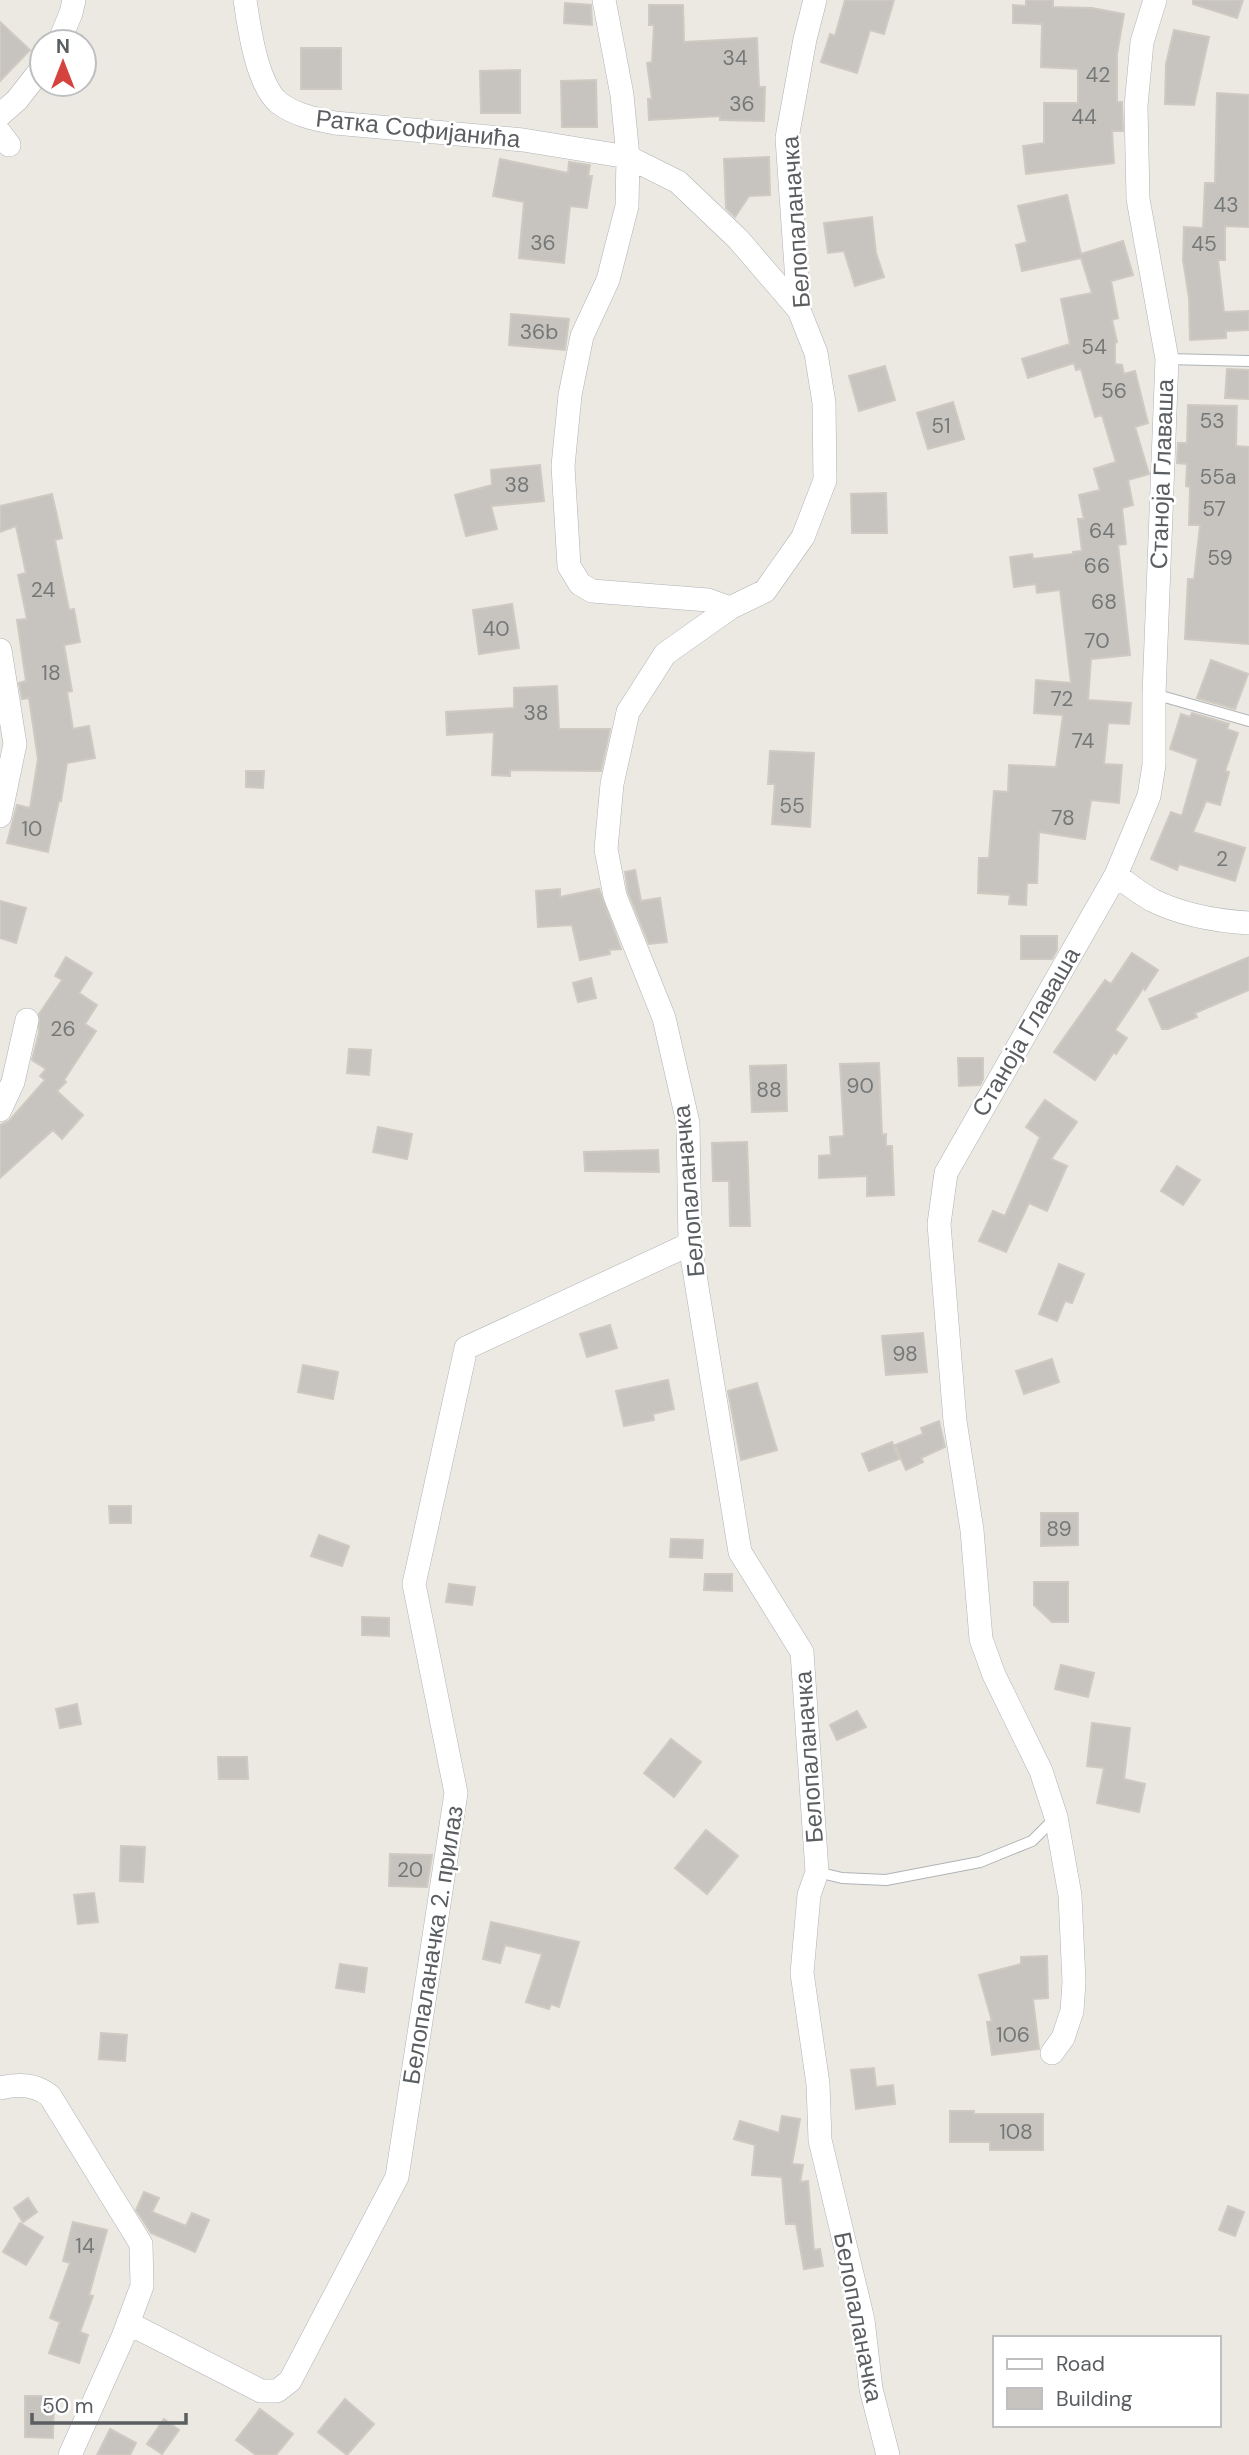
<svg xmlns="http://www.w3.org/2000/svg" width="1249" height="2455" viewBox="0 0 1249 2455" font-family="'DM Sans',sans-serif">
<style>
.building{fill:#c7c4bf;stroke:#cfcac1;stroke-width:2}
.lines{fill:none;stroke-linecap:round;stroke-linejoin:round}
.lane-casing{stroke:#afb3b6;stroke-width:12}
.street-casing{stroke:#afb3b6;stroke-width:24}
.lane{stroke:#fff;stroke-width:10}
.street{stroke:#fff;stroke-width:23}
.labels{text-anchor:middle;stroke-width:5;stroke-linejoin:round;paint-order:stroke}
.number-label{font-size:21px;fill:#757878}
.street-label{font-size:24px;fill:#5a5e61;stroke:#fff}
</style>
<rect width="100%" height="100%" fill="#ebe9e2"/>
<!-- building -->
<path class="building" d="M845,0H894L884,34L870,30L857,73L821,62L830,34L835,36Z
M1026,0H1053V7L1092,8L1124,14L1117,54V102H1122L1123,131H1112L1114,163L1026,174L1023,146L1044,143V103H1078V69L1041,67L1042,24L1013,23V5L1026,6Z
M1193,0H1243L1237,18L1193,4Z
M565,3L591,5L592,25L564,23Z
M649,5H683L684,42L757,38L759,87H765L764,121L720,120V116L649,120L648,99H652L647,63L652,62L654,25H649Z
M0,22L30,50L0,81Z
M1174,30L1209,37L1194,105L1165,104L1166,64Z
M301,48H341V89H301Z
M520,70V113H481L480,71Z
M596,80L597,127H562L561,81Z
M1217,93L1249,95V227L1225,226V260H1218L1224,312L1249,311V330L1226,331V338L1190,340L1189,298L1183,260L1184,227L1203,228L1205,183H1215Z
M769,157L770,195L749,196L735,217L726,208L724,159Z
M500,159L568,173L569,162L590,165L588,176H592L587,208L570,206L564,263L519,258L524,202L493,196Z
M1067,195L1081,254L1123,241L1133,275L1111,281L1118,318L1112,320L1117,342L1115,343V364L1122,365L1124,374L1135,371L1148,423L1135,427L1149,474L1128,480L1133,505L1122,508L1126,544L1118,545L1130,655L1091,659L1088,700L1131,703L1129,724L1108,723L1104,764L1122,765L1119,803L1091,800L1085,839L1039,832L1037,883H1027L1026,905L1009,904L1010,895L978,893L979,858H989L994,791L1008,792L1009,765L1056,767L1063,715L1034,713L1036,680L1071,683L1060,590L1037,593L1036,584L1014,587L1010,557L1032,554L1033,559L1073,554V552L1082,551L1078,519H1084L1079,495L1100,490L1094,469L1116,462L1102,415L1095,417L1081,369L1076,370L1074,363L1028,378L1022,359L1070,344L1061,299L1092,293L1081,258L1022,271L1016,245L1027,242L1018,206Z
M872,217L876,253L884,277L855,286L844,251L828,253L824,223Z
M511,314L569,319L565,350L509,345Z
M885,366L895,400L859,411L849,376Z
M1227,369L1249,370V399L1225,398Z
M953,402L964,439L928,449L917,413Z
M1188,405L1237,406L1236,446L1249,447V644L1185,639L1188,579H1194L1200,525H1189L1190,487L1186,486L1187,464L1177,463L1178,443H1187Z
M540,465L544,501L491,506L497,529L466,536L455,495L492,485L491,470Z
M886,493L887,533H852L851,494Z
M52,494L62,538L55,540L69,610L74,609L80,642L64,645L72,691L67,692L73,729L89,726L95,758L67,763L61,801L59,800L48,852L7,843L17,805L30,808L38,759L29,698L22,699L19,683L26,681L17,620L27,619L18,575L26,573L16,526L0,532V506Z
M512,604L519,648L479,654L473,610Z
M1211,660L1248,674L1235,709L1197,698Z
M557,686L559,729H610L601,771L510,770V776L492,775L494,732L447,735L446,712L514,708V688Z
M1192,713L1229,724L1227,729L1238,733L1225,771L1229,772L1220,805L1206,801L1193,832L1245,848L1235,881L1179,864L1177,870L1151,859L1171,812L1182,816L1198,759L1170,749L1181,714L1190,717Z
M770,751L814,753L810,827L772,824L775,784H768Z
M246,771H264L263,788L246,787Z
M635,870L641,901L660,898L667,942L649,944L628,892L625,872Z
M560,889V897L599,889L621,949L609,950L610,954L580,960L572,925L538,927L536,891Z
M0,901L26,908L16,943L0,938Z
M1021,936H1057V950L1052,959H1021Z
M1132,953L1158,970L1145,990L1144,987L1115,1030L1127,1038L1116,1054L1114,1052L1095,1080L1054,1052L1105,980L1111,984Z
M66,957L92,973L79,993L97,1005L85,1024L96,1031L64,1080L66,1082L57,1091L83,1115L62,1139L53,1130L0,1178V1125L9,1121L45,1080L40,1076L46,1069L32,1060L39,1033V1014L62,980L55,976Z
M1249,957V990L1195,1013L1197,1017L1168,1029H1162L1149,999Z
M591,978L596,998L578,1002L573,983Z
M349,1049L371,1050L369,1075L347,1073Z
M958,1058H983V1079L980,1085L959,1086Z
M879,1063L882,1135L886,1134V1146H892L894,1195L867,1196V1176L819,1178V1156L831,1155L830,1137L844,1136L840,1064Z
M786,1065L787,1111L752,1112L750,1066Z
M1045,1100L1077,1122L1051,1159L1067,1166L1047,1211L1029,1203L1006,1252L979,1241L993,1211L1005,1216L1040,1137L1026,1127Z
M378,1127L412,1134L407,1159L373,1152Z
M747,1142L750,1226H730L729,1181H713L712,1143Z
M658,1150L659,1172L585,1171L584,1152Z
M1177,1166L1200,1180L1183,1205L1161,1191Z
M1059,1264L1084,1274L1072,1303L1065,1301L1057,1321L1039,1314Z
M610,1325L617,1348L587,1357L580,1334Z
M923,1333L927,1372L886,1375L882,1336Z
M1052,1359L1059,1382L1024,1394L1016,1371Z
M303,1365L338,1372L333,1399L298,1392Z
M668,1380L674,1409L653,1414L654,1420L624,1426L616,1391Z
M757,1383L777,1450L741,1460L728,1391Z
M939,1421L945,1447L921,1458L923,1462L906,1470L895,1445L923,1434L921,1428Z
M892,1442L899,1459L869,1471L862,1454Z
M109,1506H131V1523H110Z
M1041,1513H1078V1545L1041,1546Z
M319,1535L349,1546L342,1566L311,1556Z
M671,1539L703,1540L702,1558L670,1557Z
M705,1574H732V1591L704,1590Z
M1034,1582H1068V1622H1052L1034,1605Z
M449,1584L475,1587L472,1605L446,1602Z
M362,1617L389,1618V1636L362,1635Z
M1061,1665L1094,1673L1088,1697L1055,1689Z
M77,1704L81,1724L60,1728L56,1709Z
M857,1711L866,1727L837,1740L830,1725Z
M1092,1723L1130,1728L1124,1779L1145,1784L1139,1812L1097,1803L1104,1768L1087,1766Z
M671,1739L701,1762L674,1797L644,1773Z
M218,1757H247L248,1779H219Z
M706,1830L738,1856L707,1894L675,1868Z
M121,1846L145,1847L143,1882L120,1881Z
M390,1854L432,1855L427,1887L389,1886Z
M94,1893L98,1922L78,1924L74,1895Z
M491,1922L579,1942L559,2007L551,2004L549,2009L526,2002L542,1954L505,1945L500,1963L483,1959Z
M1047,1956L1048,1998L1033,1999L1039,2049L992,2055L987,2022L992,2021L979,1975L1021,1964V1957Z
M340,1964L367,1968L364,1992L336,1988Z
M101,2033L127,2035L125,2061L99,2059Z
M874,2068L876,2087L893,2085L895,2104L856,2109L851,2070Z
M950,2111H974V2114H1043V2150H990V2142H950Z
M782,2116L800,2119L792,2164L803,2165L800,2182L808,2181L814,2250L820,2249L823,2266L804,2269L796,2224H786L782,2177L752,2175L755,2145L734,2139L740,2121L779,2133Z
M144,2192L159,2198L152,2212L186,2226L192,2213L209,2220L195,2252L151,2233L136,2210Z
M28,2198L37,2212L23,2222L14,2208Z
M1228,2206L1244,2212L1235,2236L1219,2230Z
M73,2222L107,2230L89,2295L93,2296L80,2332L88,2335L79,2363L49,2353L60,2322L50,2318L70,2263L63,2261Z
M20,2223L43,2237L26,2265L3,2252Z
M25,2396H54L53,2438L25,2437Z
M345,2399L374,2424L347,2455L318,2432Z
M260,2409L293,2434L276,2455H256L236,2440Z
M164,2419L179,2430L162,2454L147,2444Z
M110,2429L136,2443L130,2455H97Z"/>
<g class="lines">
<!-- lane casing -->
<g class="lane-casing">
<path id="lane" d="M1167,359L1249,361
M1154,694L1249,721
M817,1872L842,1878L886,1880L980,1862L1032,1841L1056,1817"/>
</g>
<!-- street casing -->
<g class="street-casing">
<path id="street" d="M245,0C249,28 257,85 279,103C295,115 315,119 335,123L523,140L628,157L678,182L738,239L799,310
M604,0L622,95L628,157L627,206L608,280L582,336L570,395L563,466L569,566L580,584L592,591L708,600L730,608
M815,0L805,39L787,138L799,310L816,353L824,403L825,480L803,537L765,591L730,608L665,654L628,712L612,784L606,849L615,896L664,1018L688,1123L690,1244L740,1552L802,1652L817,1872L809,1895L802,1973L818,2084L820,2140L863,2320L871,2389L888,2455
M59,42L71,13L74,0
M0,115L17,100L42,68
M0,133L9,145
M0,650L15,744L0,816
M1116,875C1127,883 1139,893 1152,900C1182,915 1216,921 1249,923
M0,1110L13,1082L27,1020
M1052,2053L1063,2038L1072,2011L1074,1982L1070,1895L1056,1817L1041,1771L994,1675L981,1639L972,1530L955,1421L939,1224L946,1173L1116,875L1149,796L1154,765V694L1167,359L1138,199L1136,106L1142,42L1155,0
M0,2088C17,2084 36,2084 50,2096L141,2244L142,2286L123,2337L70,2455
M128,2323L261,2391H277L290,2381L397,2177L456,1793L414,1584L466,1348L690,1244"/>
</g>
<!-- lane -->
<use href="#lane" class="lane"/>
<!-- street -->
<use href="#street" class="street"/>
</g>
<g class="labels">
<!-- number labels -->
<g class="number-label">
<text x="735" y="65">34</text>
<text x="1098" y="82">42</text>
<text x="742" y="111">36</text>
<text x="1084" y="124">44</text>
<text x="1226" y="212">43</text>
<text x="543" y="250">36</text>
<text x="1204" y="251">45</text>
<text x="539" y="339">36b</text>
<text x="1094" y="354">54</text>
<text x="1114" y="398">56</text>
<text x="1212" y="428">53</text>
<text x="941" y="433">51</text>
<text x="1218" y="484">55a</text>
<text x="517" y="492">38</text>
<text x="1214" y="516">57</text>
<text x="1102" y="538">64</text>
<text x="1220" y="565">59</text>
<text x="1097" y="573">66</text>
<text x="43" y="597">24</text>
<text x="1104" y="609">68</text>
<text x="496" y="636">40</text>
<text x="1097" y="648">70</text>
<text x="51" y="680">18</text>
<text x="1062" y="706">72</text>
<text x="536" y="720">38</text>
<text x="1083" y="748">74</text>
<text x="792" y="813">55</text>
<text x="1063" y="825">78</text>
<text x="32" y="836">10</text>
<text x="1222" y="866">2</text>
<text x="63" y="1036">26</text>
<text x="860" y="1093">90</text>
<text x="769" y="1097">88</text>
<text x="905" y="1361">98</text>
<text x="1059" y="1536">89</text>
<text x="410" y="1877">20</text>
<text x="1013" y="2042">106</text>
<text x="1016" y="2139">108</text>
<text x="85" y="2253">14</text>
</g>
<!-- street labels -->
<g class="street-label">
<text transform="translate(418 129) rotate(6)" y="8">Ратка Софијанића</text>
<text transform="translate(796 222) rotate(-94)" y="8">Белопаланачка</text>
<text transform="translate(1162 474) rotate(-88)" y="8">Станоја Главаша</text>
<text transform="translate(1026 1032) rotate(-60)" y="8">Станоја Главаша</text>
<text transform="translate(689 1191) rotate(-95)" y="8">Белопаланачка</text>
<text transform="translate(809 1757) rotate(-94)" y="8">Белопаланачка</text>
<text transform="translate(433 1945) rotate(-81)" y="8">Белопаланачка 2. прилаз</text>
<text transform="translate(858 2317) rotate(79)" y="8">Белопаланачка</text>
</g>
</g>
<!-- legend -->
<rect x="993" y="2336" width="228" height="91" fill="#ffffff" stroke="#bdbfc0" stroke-width="2"/>
<rect x="1007" y="2359" width="35" height="10" fill="#ffffff" stroke="#bdbfc0" stroke-width="2"/>
<text x="1056" y="2371" font-size="21" fill="#5a5e61">Road</text>
<rect x="1007" y="2388" width="35" height="21" fill="#c7c4bf" stroke="#bdbfc0" stroke-width="2"/>
<text x="1056" y="2406" font-size="21" fill="#5a5e61">Building</text>
<!-- north arrow -->
<g transform="translate(63 63)"><circle r="33" fill="#ffffff" stroke="#bdbfc0" stroke-width="2"/>
<path d="M0-5L12 26L0 18L-12 26Z" fill="#d5433f"/>
<text y="-10" font-size="19" font-weight="bold" text-anchor="middle" fill="#5a5e61">N</text>
</g>
<!-- scale -->
<path d="M32 2413v10h154v-10" fill="none" stroke="#5a5e61" stroke-width="3.5"/>
<text x="42" y="2413" font-size="21" fill="#5a5e61" stroke="#ffffff" stroke-width="5" paint-order="stroke">50 m</text>
</svg>
